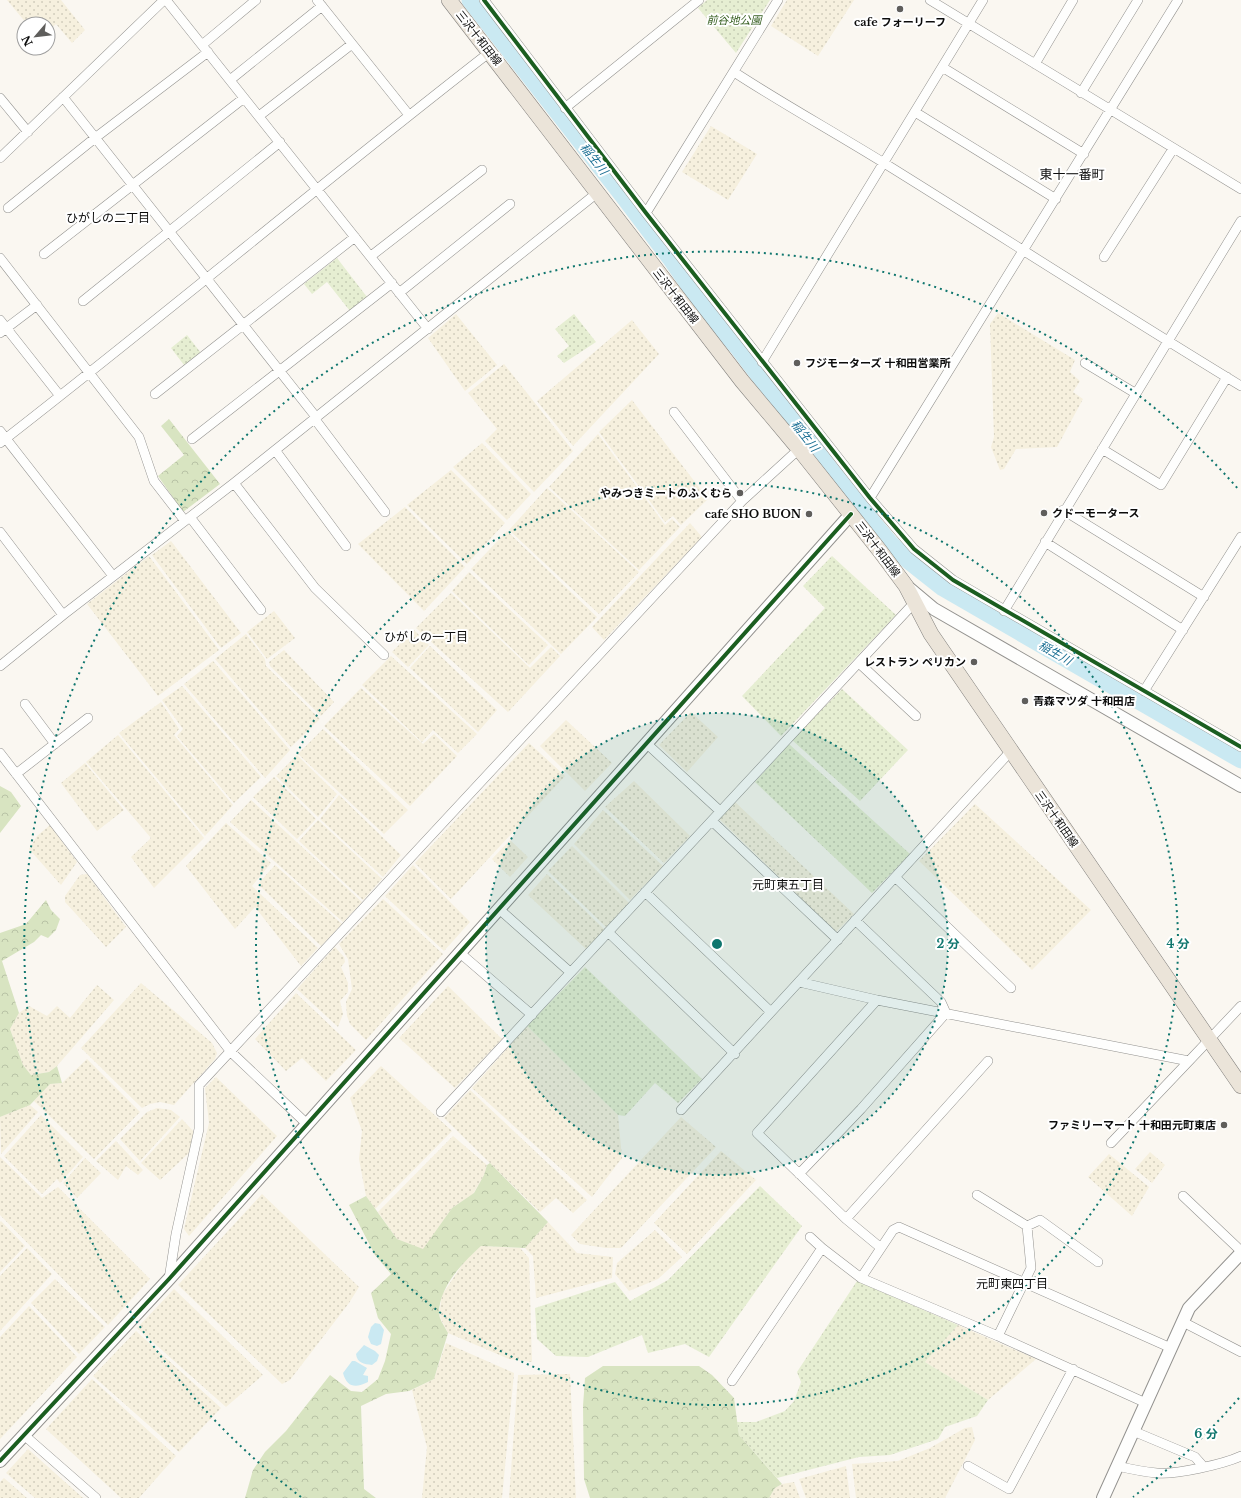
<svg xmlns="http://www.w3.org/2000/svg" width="1241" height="1498" viewBox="0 0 1241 1498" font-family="'Libre Baskerville','Noto Sans JP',serif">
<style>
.farmland{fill:url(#farmland-dots)}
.green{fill:url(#green-dots)}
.forest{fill:url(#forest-crowns)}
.water{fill:#cae9f2}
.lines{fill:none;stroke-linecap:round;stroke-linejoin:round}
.river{stroke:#cae9f2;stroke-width:17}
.minor-casing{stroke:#93928f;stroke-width:10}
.tertiary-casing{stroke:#93928f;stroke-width:14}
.primary-casing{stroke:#807f7c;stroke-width:16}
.minor{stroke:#fefefd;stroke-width:9}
.tertiary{stroke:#fefefd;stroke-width:12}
.primary{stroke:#ebe4d9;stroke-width:15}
.cycleway-casing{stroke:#fff;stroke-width:6}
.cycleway{stroke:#1b5e20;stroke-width:4}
.ring{fill:none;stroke:#0f766e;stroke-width:2;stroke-dasharray:2 4}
.poi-dot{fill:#5f5e5c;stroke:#fff;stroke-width:1.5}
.labels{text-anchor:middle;stroke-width:4;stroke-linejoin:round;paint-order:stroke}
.park-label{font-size:11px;font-style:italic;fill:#365f21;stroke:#fff}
.poi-label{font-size:11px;font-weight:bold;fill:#0c0c0c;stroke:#fff;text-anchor:end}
.street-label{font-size:11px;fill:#0c0c0c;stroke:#fff}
.water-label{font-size:12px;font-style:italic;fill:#1e7195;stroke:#fff}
.neighbourhood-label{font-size:12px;fill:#0c0c0c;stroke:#fff}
.quarter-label{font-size:13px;fill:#0c0c0c;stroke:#fff}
.centre{fill:#0f766e;stroke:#fff;stroke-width:2}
.ring-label{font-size:12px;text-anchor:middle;font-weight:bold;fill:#0f766e;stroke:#fff;stroke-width:4;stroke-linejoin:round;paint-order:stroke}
</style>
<defs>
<pattern id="farmland-dots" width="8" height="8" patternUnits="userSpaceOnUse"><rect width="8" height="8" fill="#f6f0de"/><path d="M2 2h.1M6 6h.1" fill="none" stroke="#d2cdbd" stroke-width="1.8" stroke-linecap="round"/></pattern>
<pattern id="green-dots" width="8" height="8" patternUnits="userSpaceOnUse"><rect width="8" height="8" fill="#e6eed2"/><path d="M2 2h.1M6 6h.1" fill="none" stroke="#c4cbb3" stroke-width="1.8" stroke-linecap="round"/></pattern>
<pattern id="forest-crowns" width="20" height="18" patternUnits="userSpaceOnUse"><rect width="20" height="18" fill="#d8e4c1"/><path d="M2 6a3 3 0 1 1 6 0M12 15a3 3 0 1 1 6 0" fill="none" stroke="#b8c2a5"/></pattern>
</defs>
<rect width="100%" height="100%" fill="#faf7f1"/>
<!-- farmland -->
<path class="farmland" d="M7,0H61L85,30L72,43L56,24L48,31V24H27Z
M787,0H854L818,56L771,26Z
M711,126L757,154L728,200L682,172Z
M998,313L1075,360L1070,372L1080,381L1073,392L1083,399L1057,447L1016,449L1004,469L1000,470L991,447L994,437L990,324Z
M456,314L497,365L465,391L428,338Z
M632,320L659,354L573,446L537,401Z
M504,364L573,451L534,492L485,441L497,429L468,393Z
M632,400L708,499L681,525L673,516L665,522L599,432Z
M598,434L665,525L672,519L680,527L639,570L549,487Z
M482,443L531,494L507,520L453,467Z
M451,470L505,523L467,564L407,505Z
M547,488L639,572L599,614L509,530Z
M405,507L465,567L424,611L358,544Z
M690,523L702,537L604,640L592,627Z
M507,531L597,617L561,654L471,569Z
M171,541L241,633L221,648L152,555Z
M149,556L219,650L158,696L87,604Z
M469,572L548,645L529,665L452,591Z
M451,593L530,668L551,647L560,656L508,712L416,628Z
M274,611L295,638L267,659L247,632Z
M414,630L429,645L408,667L392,652Z
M246,634L265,659L266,666L320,719L291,747L215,659Z
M430,646L497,710L478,732L410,668Z
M284,650L334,702L321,716L270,666L269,662Z
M391,656L477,734L458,753L433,730L422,742L362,685Z
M213,661L290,750L265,778L184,684Z
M182,686L261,777L234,803L177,736L183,729L162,700Z
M361,688L423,744L434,734L457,756L410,806L324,726Z
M161,702L179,729L174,735L233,805L205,836L119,733Z
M691,712L718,737L687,772L659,745Z
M566,720L612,763L585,791L540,746Z
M323,729L408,810L384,834L298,754Z
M118,735L204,838L154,888L131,857L151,838L86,762Z
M529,743L565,776L451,899L415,863Z
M297,755L337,794L318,817L276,776Z
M85,763L124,810L97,831L61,783Z
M274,777L316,819L297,839L253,797Z
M634,781L690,836L664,863L605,807Z
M339,795L401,855L383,877L320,819Z
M251,800L362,902L343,922L230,822Z
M735,802L854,914L836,932L719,819Z
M975,804L1091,910L1032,970L919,861Z
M603,810L663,866L630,900L574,844Z
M318,820L382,879L363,900L299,841Z
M226,823L271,863L252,886L318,948L301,966L255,907L235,929L186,866Z
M50,825L77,862L61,885L29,849L37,836Z
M510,840L528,857L510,877L492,859Z
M572,846L629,903L606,927L548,871Z
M275,865L342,924L321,946L258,884Z
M413,865L470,922L444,951L385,896Z
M87,874L126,927L106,947L65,902V896L80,875Z
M547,874L605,930L586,949L528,895Z
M383,899L443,954L366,1040L350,1024L347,1016L346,1002L352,989L349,967L348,959L339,944Z
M335,947L344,957L345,962L341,967L348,983V992L340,1001L343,1014L338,1027L297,989Z
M141,983L212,1043L217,1053L215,1059L174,1105L160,1102L150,1104L142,1108L81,1048Z
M97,985L114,1000L57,1066L49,1072L31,1075L23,1065L10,1029L19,1013L29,1006L47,1016L57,1006L70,1018Z
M448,986L502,1039L455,1088L399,1038Z
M296,993L356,1050L326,1081L302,1058L286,1071L255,1039Z
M527,1026L618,1115L622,1158L592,1197L472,1088Z
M87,1059L140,1112L94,1159L34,1101L50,1084L62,1083Z
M381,1066L452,1131L375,1209L366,1196L359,1159L362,1131L350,1098Z
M216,1077L277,1136L189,1236L184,1229L209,1123L205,1088Z
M470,1090L587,1200L573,1213L556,1198L540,1212L444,1118Z
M30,1105L38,1112L1,1154L0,1117Z
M157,1108L171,1110L180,1117L140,1161L120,1139L147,1112Z
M41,1115L83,1157L60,1183L57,1179L42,1194L4,1156Z
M681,1117L716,1147L621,1248H606L580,1244L571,1235Z
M182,1119L194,1132L190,1152L160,1180L141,1163Z
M453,1136L487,1165L484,1175L473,1194L452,1208L423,1250L397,1239L378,1212Z
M116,1141L143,1170L138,1175L126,1166L118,1180L96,1161Z
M721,1151L756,1180L687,1254L654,1223Z
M1150,1152L1165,1165L1152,1183L1135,1169Z
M1109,1154L1149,1187L1132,1216L1088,1177Z
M0,1157L42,1198L58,1187L150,1279L108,1325L0,1215Z
M85,1158L101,1173L77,1198L63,1183Z
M262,1194L359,1287L349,1303L290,1380L282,1384L178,1285Z
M1,1221L25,1246L0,1272V1222Z
M548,1222L577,1253L613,1257L612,1278L536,1298L533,1256L525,1248Z
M655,1230L682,1257L658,1279L629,1291L615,1274L617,1263Z
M481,1246L520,1248L529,1258L532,1362L509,1359L448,1333L439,1315L442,1295L466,1259Z
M27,1248L52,1274L0,1331V1276Z
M55,1279L105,1327L79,1354L31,1303Z
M174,1289L263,1375L226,1407L137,1328Z
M29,1306L77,1357L0,1439V1337Z
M958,1325L1036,1359L988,1400L925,1362Z
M136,1331L221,1408L179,1452L93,1376Z
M446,1343L514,1373L502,1498H422L427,1447L412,1390L434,1379Z
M570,1374L576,1498H509L518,1375Z
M92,1379L176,1456L139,1498H121L46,1429Z
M972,1427L975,1440L945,1498H856L852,1464L898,1461L930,1448L965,1428Z
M28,1449L83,1498H35L6,1473Z
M846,1466L850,1498H806L799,1479Z
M4,1478L27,1498H0V1482Z
M794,1482L800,1498H769L775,1488L782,1484Z"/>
<!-- green -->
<path class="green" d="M707,0H770L736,53L698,8Z
M337,258L367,297L350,311L327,282L312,294L304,284Z
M574,314L596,342L564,363L557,356L569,346L555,329Z
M187,335L201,353L184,365L171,348Z
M832,556L896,615L781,736L742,696L825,608L803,586Z
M842,689L908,750L860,801L792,740Z
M789,744L910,854L872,893L755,782Z
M585,967L702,1079L678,1103L655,1083L625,1116L618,1115L527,1026Z
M760,1186L802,1226L709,1357L685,1344L648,1353L642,1335L588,1357L556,1356L537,1339L535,1308L615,1282L630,1301L668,1280Z
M857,1281L958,1325L925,1362L988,1400L977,1416L945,1427L938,1439L890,1455L859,1457L777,1478L739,1435L737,1422H756L785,1411L794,1401L801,1382L797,1372Z"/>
<!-- forest -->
<path class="forest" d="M169,419L220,484L183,512L158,476L184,455L161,426Z
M0,786L11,792L21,806L0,833Z
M46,900L51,910L60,919L56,930L48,938L41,935L34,942L2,961L19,1013L10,1029L23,1065L31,1075L49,1072L57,1066L62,1083L50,1084L30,1105L0,1117V933L26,924Z
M490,1163L548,1222L525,1248L481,1246C463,1262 439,1287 439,1313C439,1319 445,1327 448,1333L434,1379L409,1391L386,1394L361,1406L364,1489L376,1498H245L253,1470L265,1452L286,1431L330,1375L351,1391L362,1392L378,1379L385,1361L391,1334L378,1318L371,1293L391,1274L375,1255L349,1205L366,1196L397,1239L423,1249L452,1208L474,1193L484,1175L487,1165Z
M603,1366H699L712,1375L734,1398L739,1435L782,1484L775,1488L769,1498H590L584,1479L583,1406L585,1378Z"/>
<!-- water -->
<path class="water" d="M375,1323L380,1324L384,1330L381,1344L377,1346L371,1344L368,1337L371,1327Z
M364,1345L375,1351L379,1355L377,1361L372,1365C364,1364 357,1363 356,1354Z
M352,1361H355L367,1368L363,1375L368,1376V1382C356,1388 347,1388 343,1373Z"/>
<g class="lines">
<!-- river -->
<path class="river" d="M470,0L623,196L670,258L711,317L739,349L826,464L870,519L890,543L910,562L943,588L1241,760"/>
<!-- minor casing -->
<g class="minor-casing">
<path id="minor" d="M166,0L428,329
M317,0L409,115
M484,0L646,213L870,498L914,549L953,580L1241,747
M930,0L1241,189
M202,45L256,0
M1035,64L1073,0
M942,67L1084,154
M734,72C783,104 834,132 884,163C1003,237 1121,313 1241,386
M230,80L322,6
M1081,93L1138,0
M63,97L316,417
M0,98L28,132
M565,108L699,0
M915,112L1056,199
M259,116L352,44
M0,158L164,0
M8,208L95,138L208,52
M646,213L778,0
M44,254L244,98
M371,256L482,170
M1104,257L1173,149
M0,258L139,437L154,481L185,521
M399,293L510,204
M83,301L280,142
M0,320L60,396
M0,333L37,305
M762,362L983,0
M1085,363L1135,393
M155,394L355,237
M674,412L742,501
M314,418L385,512
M0,431L113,576
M192,439L392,283
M0,443C165,315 325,180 490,52
M1102,449L1161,485L1227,377
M275,450L346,546
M234,483L315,588L384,655
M870,498L1178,0
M1063,510L1204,597
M190,517L261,610
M0,532L63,615
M1045,542L1183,630
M1004,611L1241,221
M859,663L916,716
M0,666L63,615L234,483L597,193
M1144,691L1241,537
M25,704L55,744
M646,743L720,811
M0,753L231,1052L307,1124
M16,774L88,718
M712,821L838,940
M895,877L1011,988
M645,892L771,1012
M499,909L570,972
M608,932L735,1054
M460,953L532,1015
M799,982L877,1000L757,1133L846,1219L881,1248
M877,1000L1189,1061L1241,1006
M681,1110L1010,752
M441,1112L914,603
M1111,1143L1189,1061
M799,1174L861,1109L946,1013L941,1002L855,920
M977,1195L1027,1226
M1183,1196L1241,1251
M846,1219L988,1061
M810,1237L822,1248
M169,1279L176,1234L199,1129V1085L742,501L799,449
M1183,1322L1241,1352
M998,1336L1031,1268L1027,1226L1040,1220L1098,1262
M732,1381L822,1248L861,1278
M1146,1403L998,1336L861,1278L893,1230L899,1227L1171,1348
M1133,1431L1195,1457L1203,1466
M24,1435L96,1498
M968,1466L1009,1489L1073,1369
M1117,1466C1130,1469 1144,1472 1157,1473C1175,1475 1224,1464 1241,1456"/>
</g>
<!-- tertiary casing -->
<g class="tertiary-casing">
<path id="tertiary" d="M909,588L934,609L1241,786
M0,1461L169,1279L851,514
M1103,1498L1189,1308L1241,1253"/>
</g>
<!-- primary casing -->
<g class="primary-casing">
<path id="primary" d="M449,0L742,381L799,449L880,551L906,586L931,634L1241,1086"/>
</g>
<!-- minor -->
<use href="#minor" class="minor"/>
<!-- tertiary -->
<use href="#tertiary" class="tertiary"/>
<!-- primary -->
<use href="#primary" class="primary"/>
<!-- cycleway casing -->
<g class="cycleway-casing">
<path id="cycleway" d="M484,0L646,213L870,498L914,549L953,580L1241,747
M0,1461L169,1279L851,514"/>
</g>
<!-- cycleway -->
<use href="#cycleway" class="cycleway"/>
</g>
<!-- distance rings -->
<circle cx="717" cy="944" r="231" fill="#0f766e" fill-opacity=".12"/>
<g class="ring">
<circle cx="717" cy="944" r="231"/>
<circle cx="717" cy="944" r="461"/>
<path d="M1239 1398A692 692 0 0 1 1133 1497M301 1497A692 692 0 1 1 1239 490"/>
</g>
<!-- markers -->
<g class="poi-dot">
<circle cx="900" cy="9" r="4"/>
<circle cx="797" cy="363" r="4"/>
<circle cx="740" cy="493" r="4"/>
<circle cx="1044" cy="513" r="4"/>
<circle cx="809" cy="514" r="4"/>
<circle cx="974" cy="662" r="4"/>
<circle cx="1025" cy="701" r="4"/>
<circle cx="1224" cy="1125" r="4"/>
</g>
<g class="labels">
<!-- park labels -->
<g class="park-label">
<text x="734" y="24">前谷地公園</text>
</g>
<!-- poi labels -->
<g class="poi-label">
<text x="900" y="26" text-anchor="middle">cafe フォーリーフ</text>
<text x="805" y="367" text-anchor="start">フジモーターズ 十和田営業所</text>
<text x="732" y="497">やみつきミートのふくむら</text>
<text x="1052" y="517" text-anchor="start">クドーモータース</text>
<text x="801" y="518">cafe SHO BUON</text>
<text x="966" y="666">レストラン ペリカン</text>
<text x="1033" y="705" text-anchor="start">青森マツダ 十和田店</text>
<text x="1216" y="1129">ファミリーマート 十和田元町東店</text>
</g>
<!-- street labels -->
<g class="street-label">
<text transform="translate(479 38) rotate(52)" y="4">三沢十和田線</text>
<text transform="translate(676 296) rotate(52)" y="4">三沢十和田線</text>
<text transform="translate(878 549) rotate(53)" y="4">三沢十和田線</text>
<text transform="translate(1057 819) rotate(55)" y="4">三沢十和田線</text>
</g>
<!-- water labels -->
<g class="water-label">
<text transform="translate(594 159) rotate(52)" y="4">稲生川</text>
<text transform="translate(805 436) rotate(52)" y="4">稲生川</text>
<text transform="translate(1055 653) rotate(30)" y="4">稲生川</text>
</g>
<!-- neighbourhood labels -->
<g class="neighbourhood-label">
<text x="108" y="222">ひがしの二丁目</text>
<text x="426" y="641">ひがしの一丁目</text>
<text x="788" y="889">元町東五丁目</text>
<text x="1012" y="1288">元町東四丁目</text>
</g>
<!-- quarter labels -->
<g class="quarter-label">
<text x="1072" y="179">東十一番町</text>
</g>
</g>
<circle cx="717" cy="944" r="6" class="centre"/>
<g class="ring-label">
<text x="948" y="948">2 分</text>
<text x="1178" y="948">4 分</text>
<text x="1206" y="1438">6 分</text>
</g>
<!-- north arrow -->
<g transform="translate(36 36) rotate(242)"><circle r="19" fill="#ffffff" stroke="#9e9e9e"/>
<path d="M0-3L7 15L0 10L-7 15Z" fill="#5f5e5c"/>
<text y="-6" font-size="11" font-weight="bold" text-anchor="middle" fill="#0c0c0c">N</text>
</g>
</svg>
